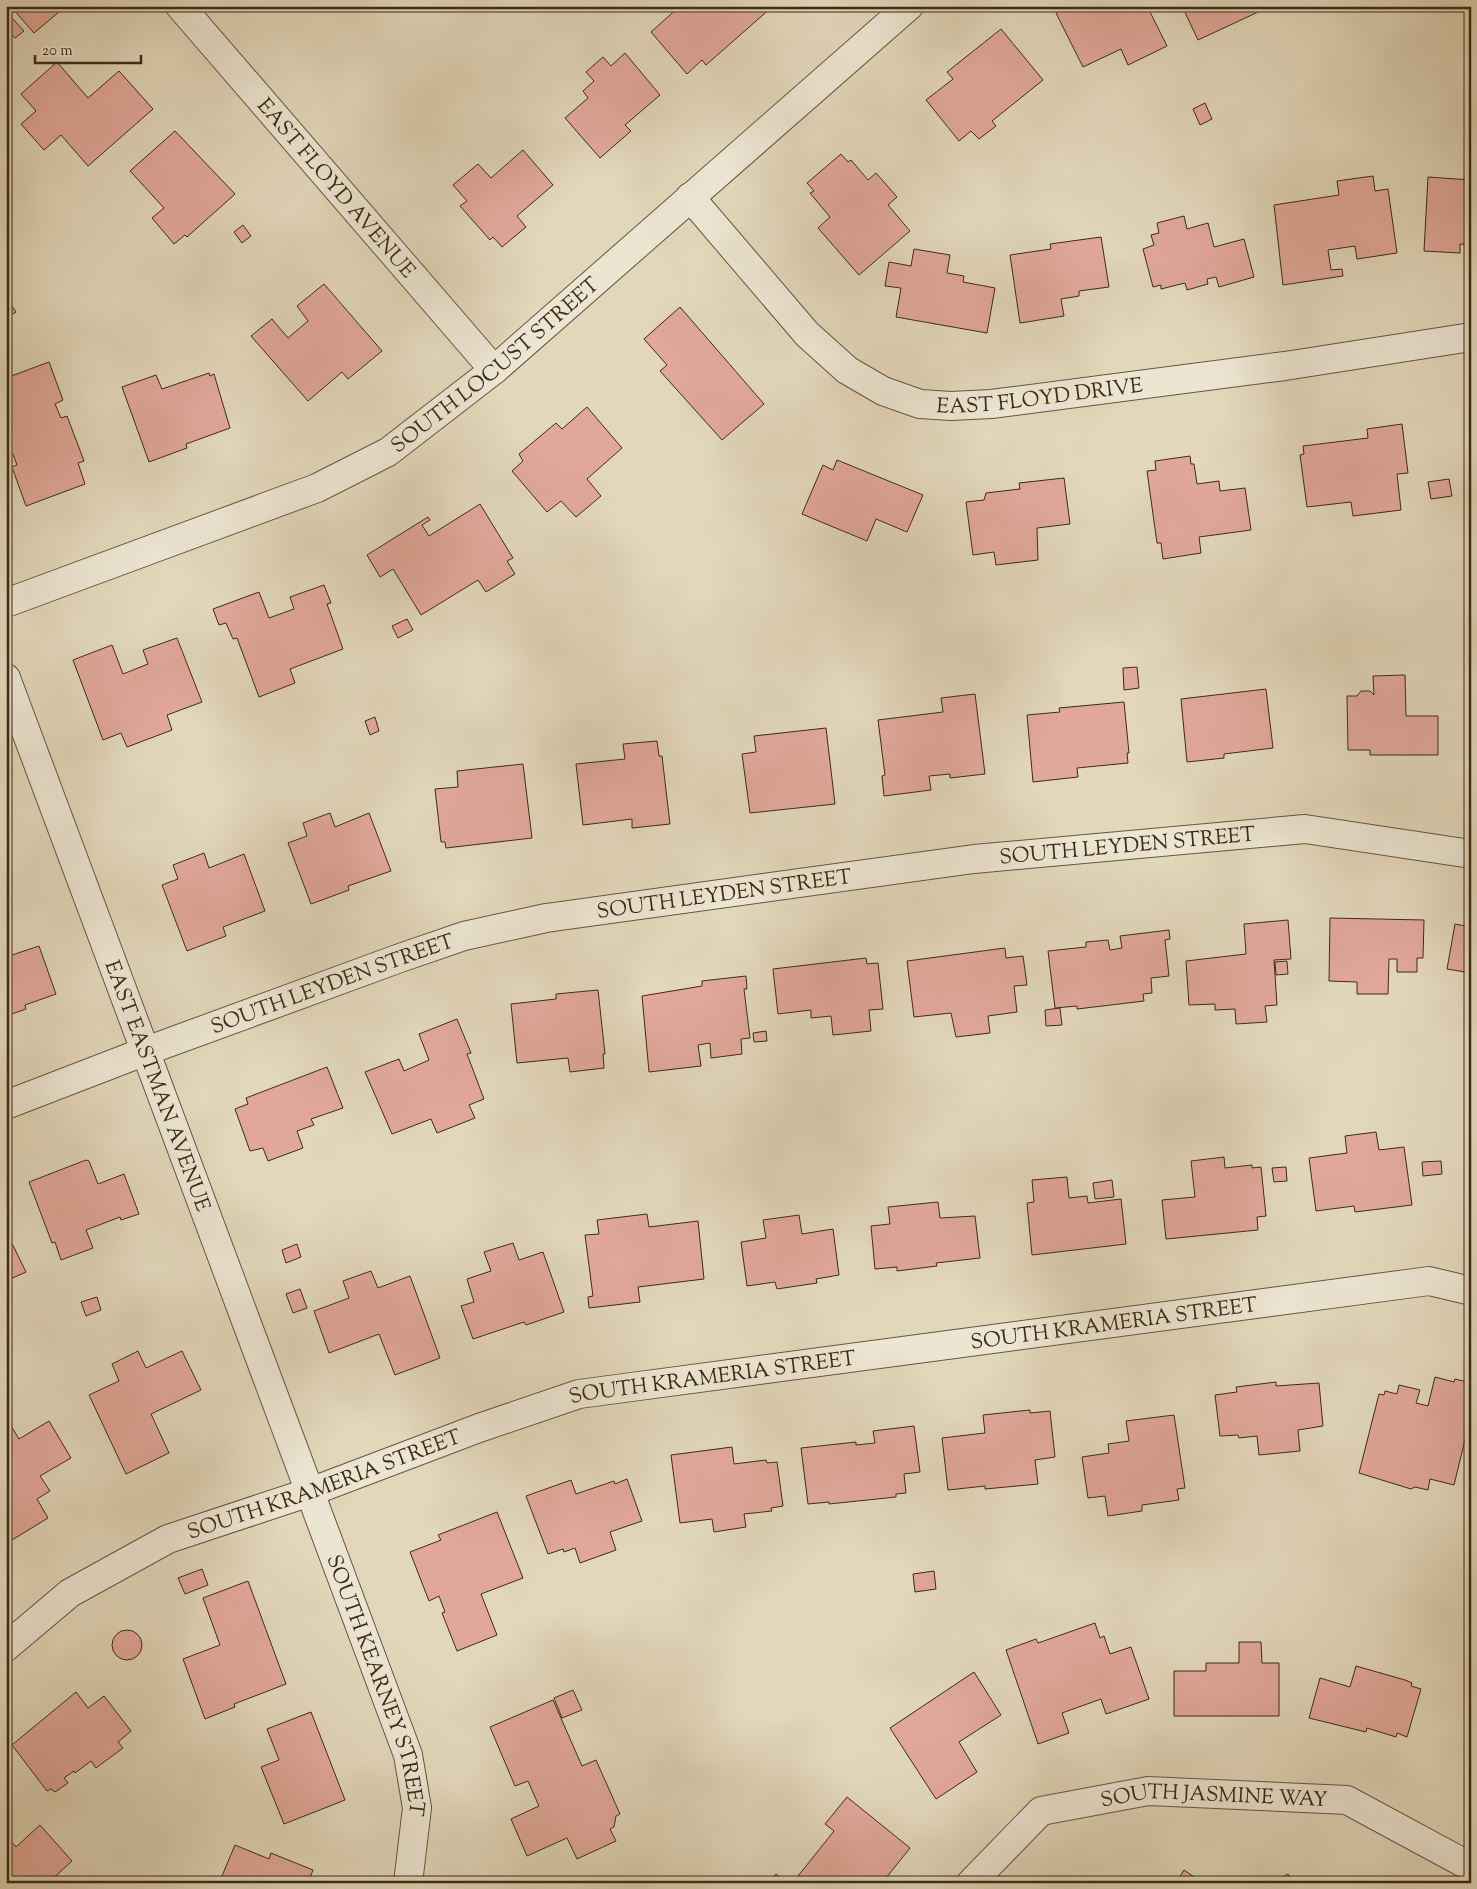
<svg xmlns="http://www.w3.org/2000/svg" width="1477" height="1889" viewBox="0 0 1477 1889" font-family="'Sorts Mill Goudy',serif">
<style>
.building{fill:#e1a89a;stroke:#3c2b15}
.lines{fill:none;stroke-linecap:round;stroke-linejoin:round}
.minor-casing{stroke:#66563e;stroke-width:30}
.minor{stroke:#ece5d2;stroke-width:28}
.labels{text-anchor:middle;stroke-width:4;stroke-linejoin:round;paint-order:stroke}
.street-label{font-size:21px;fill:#3c2b15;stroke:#ece5d2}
</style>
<rect width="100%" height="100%" fill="#e2d7ba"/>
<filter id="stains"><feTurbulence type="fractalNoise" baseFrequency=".004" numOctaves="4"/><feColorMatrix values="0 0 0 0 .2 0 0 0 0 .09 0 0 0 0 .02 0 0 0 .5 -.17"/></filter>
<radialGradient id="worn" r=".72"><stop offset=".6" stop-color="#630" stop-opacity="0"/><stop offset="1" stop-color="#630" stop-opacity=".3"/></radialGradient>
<!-- building -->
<path class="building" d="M6,6H66L34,33L13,9L7,14Z
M680,6H771L772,7L706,65L702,60L687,74L651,32Z
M1070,6H1147L1167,46L1128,65L1121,49L1083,67L1056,13Z
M1182,6H1271L1198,40Z
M12,18L24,31L15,38L6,28V23Z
M1001,29L1043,80L992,121L996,126L979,139L971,131L959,141L926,100L953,79L947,72Z
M625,53L660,95L625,125L631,131L600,158L565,118L588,98L583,91L594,81L586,72L603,57L611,66Z
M57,62L88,98L119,71L153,109L88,166L61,135L44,150L21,124L36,111L21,94Z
M1205,103L1212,119L1200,125L1193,109Z
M175,131L235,194L187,237L185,235L174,244L152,218L164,208L130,171Z
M523,150L553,185L517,216L526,227L502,247L493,237L490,240L460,206L467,201L453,185L478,164L491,178Z
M841,154L848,162L851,160L868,180L876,173L897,197L888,205L910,231L859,275L818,228L830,217L810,193L814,191L807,183Z
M1373,176L1375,191L1388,189L1397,253L1357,259L1355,246L1328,250L1331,270L1342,269L1343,276L1283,285L1274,205L1339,195L1337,181Z
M1428,177L1471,180V245L1460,244V253L1424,251Z
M1184,216L1187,229L1208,223L1214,247L1244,239L1254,277L1219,287L1216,277L1207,279L1208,284L1187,290L1185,283L1161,289V285L1153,287L1143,249L1154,245L1151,235L1159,233L1157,223Z
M243,225L251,236L242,243L234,232Z
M1101,237L1109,287L1079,291V296L1061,299L1064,316L1020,323L1010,255L1051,249L1050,244Z
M914,249L950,255L947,273L964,276L963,282L995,288L987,333L896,317L901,288L885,286L889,262L911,266Z
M324,284L382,351L348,379L342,372L308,401L251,336L272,319L288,338L308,321L297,306Z
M6,297L16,312L6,318Z
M680,307L764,404L722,440L660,371L667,365L644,339Z
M49,362L63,400L55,404L61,418L67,416L84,461L78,463L85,484L26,506L12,467L17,465L6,436V378Z
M209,373L210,376L214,374L230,428L186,444L187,448L149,462L122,387L156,375L162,389Z
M587,407L622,448L587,479L601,496L576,517L561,501L547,512L512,471L523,461L519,454L556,423L562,429Z
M1402,424L1408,473L1397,474L1401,510L1353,516L1351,502L1307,507L1300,455L1304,454L1303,446L1368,438L1367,429Z
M1190,456L1191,464H1194L1197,484L1219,481L1220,491L1245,488L1251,530L1199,537L1201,553L1163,559L1161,543H1157L1147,471L1156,470L1155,461Z
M837,460L923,495L907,532L876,519L867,541L802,514L823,465L833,470Z
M1064,478L1070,524L1037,528L1038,560L996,565L994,552L973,555L966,502L984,500L986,493L1020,489L1019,483Z
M1449,479L1452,496L1431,499L1428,482Z
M480,504L513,558L507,561L515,574L486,592L478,580L421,615L393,569L380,577L367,555L428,517L430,520L422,525L429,536Z
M324,585L331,603L327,604L343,649L290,669L295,683L259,697L237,638L233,639L226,623L219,625L213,609L259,592L269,618L294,609L290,597Z
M407,619L413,630L398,638L392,626Z
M177,638L202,702L167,715L172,730L127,747L121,733L103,740L73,660L112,645L123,674L148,664L143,650Z
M1137,667L1139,688L1124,690L1123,668Z
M1405,675L1406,716H1438V755H1370V750H1348L1347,696H1357L1361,691H1370L1374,695L1373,676Z
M1266,689L1273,748L1224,754V758L1187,762L1181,699Z
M975,694L985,774L950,778V774L929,776L931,790L884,796L882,776L885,775L878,720L943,712L941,698Z
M1124,702L1129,753H1127L1128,763L1077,768L1078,777L1033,782L1027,715L1060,712L1059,708Z
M375,717L379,731L370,735L365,721Z
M826,728L835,804L750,813L742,754L756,752L754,736Z
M657,741L659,756H662L670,824L632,828V819L583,825L576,764L625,759L623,744Z
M523,764L532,838L446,848L445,842H441L435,789L458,787L457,771Z
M330,813L335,827L369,813L391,871L348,886L349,890L311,904L288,843L307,836L303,823Z
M204,853L209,868L244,854L265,911L223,927L226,936L187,951L162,885L178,879L173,865Z
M1330,918L1424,920L1423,958H1417V972H1397V959H1389L1388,994H1357V982L1329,981Z
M1288,920L1291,959L1274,960L1277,1005L1265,1006L1267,1022L1236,1024L1235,1009L1215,1010V1004L1189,1005L1186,961L1246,954L1244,924Z
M1455,924L1471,927V973L1447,969Z
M1169,930L1170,939L1165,940L1169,976L1151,978L1152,993L1143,994L1144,1001L1077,1009V1006L1055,1008L1048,951L1086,947V942L1108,940L1110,950L1122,948L1120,936Z
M39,946L56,994L25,1005L26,1009L6,1016V957Z
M1005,948L1006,958L1023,956L1027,985L1014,986L1017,1012L988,1016L990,1033L956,1037L951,1013L914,1017L907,961Z
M866,958L867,964L878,963L883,1009L869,1010L871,1031L833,1035L831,1016L811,1018V1010L778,1014L773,969Z
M1287,961L1288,974L1276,975L1275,962Z
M746,976L747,989H744L750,1038L741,1039L742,1054L711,1058L710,1043L698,1045L701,1066L649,1072L642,996L702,986V981Z
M598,990L605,1054H603L604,1068L570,1072L568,1058L517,1063L511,1004L556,999V994Z
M1060,1008L1062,1025L1046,1026L1045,1010Z
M457,1019L471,1053L467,1054L484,1099L469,1105L475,1118L437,1133L431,1119L392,1134L365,1072L399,1059L404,1071L429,1060L419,1034Z
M766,1031L767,1041L754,1042L753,1033Z
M327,1067L343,1108L311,1119L314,1125L297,1131L303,1148L268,1161L263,1148L250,1151L235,1109L248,1104L246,1098Z
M1376,1132L1379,1150L1404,1147L1412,1205L1355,1212L1354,1206L1316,1211L1309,1158L1347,1153L1345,1136Z
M1224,1157L1225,1168L1252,1165V1168L1261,1167L1266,1216L1257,1217L1258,1230L1166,1239L1162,1200L1195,1197L1191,1161Z
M86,1160L89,1161L98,1184L124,1174L139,1214L121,1220L120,1217L86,1230L93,1248L61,1260L55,1242L52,1243L29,1182Z
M1441,1161L1442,1174L1423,1176L1422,1162Z
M1286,1167L1287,1181L1274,1182L1272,1168Z
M1067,1177L1069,1198L1087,1196L1088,1203L1121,1199L1126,1244L1032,1255L1027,1203L1034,1202L1032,1180Z
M1112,1180L1114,1197L1095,1199L1093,1183Z
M938,1202L940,1218L975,1216L980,1258L936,1263L937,1266L897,1271V1267L875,1269L871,1226L890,1224L888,1207Z
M647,1214L649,1227L698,1221L704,1279L638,1287L640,1302L589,1308L588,1297L593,1296L585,1235L599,1234L597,1220Z
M799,1215L802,1234L833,1229L839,1275L816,1279L817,1283L777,1289L775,1282L747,1286L741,1242L766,1238L763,1220Z
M6,1231L26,1272L6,1281Z
M513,1243L519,1260L543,1252L564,1312L526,1325L524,1322L473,1339L461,1306L474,1302L467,1279L491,1271L484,1252Z
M297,1244L301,1257L286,1263L282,1250Z
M371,1271L378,1288L410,1276L440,1358L395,1375L379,1334L329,1353L314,1311L349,1298L343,1281Z
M300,1289L307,1308L293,1313L286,1294Z
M97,1297L101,1310L86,1316L81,1302Z
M138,1351L146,1368L182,1351L201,1390L151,1414L169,1453L126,1474L89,1395L119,1381L112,1364Z
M1435,1377L1454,1382L1455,1379L1471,1383V1415L1454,1485L1430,1479L1428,1490L1415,1487L1411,1489L1359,1473L1379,1394L1384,1395L1385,1391L1397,1394L1399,1385L1420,1390L1416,1403L1428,1406Z
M1276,1382V1386L1319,1383L1323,1426L1298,1430L1300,1451L1259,1455L1257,1436L1239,1438L1238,1435L1220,1436L1215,1395L1237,1392L1236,1387Z
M1030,1410V1413L1050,1411L1055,1457L1035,1460L1038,1484L985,1489V1486L948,1490L942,1438L985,1433L983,1415Z
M1174,1415L1185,1488L1177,1489L1179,1500L1142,1505V1511L1108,1516L1105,1496L1088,1498L1082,1457L1109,1453L1108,1444L1129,1441L1126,1421Z
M49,1421L71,1458L40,1476L50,1491L37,1499L48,1518L7,1543L6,1425L10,1424L19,1439Z
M914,1426L920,1472L904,1474L906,1493L896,1494V1497L829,1504V1502L808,1504L801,1448L856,1442V1445L875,1443L873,1431Z
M732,1447L734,1464L766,1460L767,1463L777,1462L783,1506L771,1508L772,1511L744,1514L746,1527L714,1532L712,1519L680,1523L671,1455Z
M627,1479L642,1521L610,1532L616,1550L580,1563L575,1548L564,1552L563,1549L548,1554L526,1496L571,1480L576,1494L614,1481L615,1484Z
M497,1512L523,1578L481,1594L497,1635L457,1651L442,1613L445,1612L439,1596L429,1601L410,1552L441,1540L438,1535Z
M202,1569L208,1585L185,1594L178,1578Z
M934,1571L936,1589L915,1592L913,1574Z
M248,1581L286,1684L234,1704L235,1707L205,1719L183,1659L220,1645L203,1598Z
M1095,1623L1100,1638L1104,1636L1110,1654L1131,1647L1149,1699L1106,1714L1101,1699L1062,1713L1069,1733L1038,1744L1006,1650L1036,1639L1038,1643Z
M112 1645a15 15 0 1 1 30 0a15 15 0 1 1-30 0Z
M1239,1642H1261L1262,1663H1279V1716H1174V1671H1206V1663H1239Z
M1356,1666L1405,1680L1412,1683L1411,1686L1421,1689L1407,1737L1397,1733L1396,1737L1367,1728L1366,1732L1309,1718L1320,1678L1350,1687Z
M974,1672L1001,1715L959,1742L977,1772L936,1799L890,1728Z
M573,1690L582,1710L562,1718L554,1698Z
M76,1692L88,1708L104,1696L131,1731L118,1742L123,1748L96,1768L91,1761L75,1773L74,1771L64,1778L68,1783L55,1792L51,1789L47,1791L12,1745Z
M553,1700L582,1766L596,1760L620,1814L616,1816L614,1827L610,1829L616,1841L577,1859L567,1838L527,1856L511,1819L539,1806L528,1781L515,1786L490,1727Z
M311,1712L345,1800L284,1824L261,1767L279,1760L267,1729Z
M847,1797L910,1848L882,1883H807L798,1876L834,1831L825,1824Z
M40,1825L72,1861L48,1883H6V1836L16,1847Z
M235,1845L269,1859L271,1853L313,1870L308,1883H219Z
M1184,1870L1203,1883H1176Z
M776,1874L787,1883H770Z
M1288,1874L1293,1883H1272Z"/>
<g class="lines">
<!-- minor casing -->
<g class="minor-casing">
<g id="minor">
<path id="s1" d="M180,6L494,370"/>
<path id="s2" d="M690,197L807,334L847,370L883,391L920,404L951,406L991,404L1285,366L1471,337"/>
<path id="s3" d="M6,603L317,488L388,452L494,370L909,6"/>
<path id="s4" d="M6,678L408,1755L417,1808L408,1883"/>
<path id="s5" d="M6,1105L146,1051L400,958L464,936L546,918L974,859L1305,829L1471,854"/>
<path id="s6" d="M6,1647L70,1593L168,1539L310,1492L479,1428L579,1394L1429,1281L1471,1291"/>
<path id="s7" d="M971,1883L1041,1811L1148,1791L1347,1800L1471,1867"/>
</g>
</g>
<!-- minor -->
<use href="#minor" class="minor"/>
</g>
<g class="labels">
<!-- street labels -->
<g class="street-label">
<text dy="7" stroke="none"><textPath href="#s1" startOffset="240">EAST FLOYD AVENUE</textPath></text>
<text dy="7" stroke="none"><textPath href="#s3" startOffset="549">SOUTH LOCUST STREET</textPath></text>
<text dy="7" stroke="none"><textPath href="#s2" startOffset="435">EAST FLOYD DRIVE</textPath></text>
<text dy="7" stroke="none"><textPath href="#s5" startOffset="1158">SOUTH LEYDEN STREET</textPath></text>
<text dy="7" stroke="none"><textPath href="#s5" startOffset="752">SOUTH LEYDEN STREET</textPath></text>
<text dy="7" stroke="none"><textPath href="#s5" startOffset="348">SOUTH LEYDEN STREET</textPath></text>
<text dy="7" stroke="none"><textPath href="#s4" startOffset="435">EAST EASTMAN AVENUE</textPath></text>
<text dy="7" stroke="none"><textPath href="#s6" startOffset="1171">SOUTH KRAMERIA STREET</textPath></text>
<text dy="7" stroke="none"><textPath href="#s6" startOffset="766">SOUTH KRAMERIA STREET</textPath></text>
<text dy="7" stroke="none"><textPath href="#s6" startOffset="361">SOUTH KRAMERIA STREET</textPath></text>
<text dy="7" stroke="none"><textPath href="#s4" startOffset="1074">SOUTH KEARNEY STREET</textPath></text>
<text dy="7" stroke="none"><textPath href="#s7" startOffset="275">SOUTH JASMINE WAY</textPath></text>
</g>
</g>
<!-- margin -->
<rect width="1477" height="1889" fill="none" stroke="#e2d7ba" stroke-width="25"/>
<rect x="8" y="8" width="1462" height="1874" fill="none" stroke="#3c2b15" stroke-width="2.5"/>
<rect x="12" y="12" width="1452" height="1864" fill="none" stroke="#3c2b15"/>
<!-- scale -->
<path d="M35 55v8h106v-8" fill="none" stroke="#3c2b15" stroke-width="2.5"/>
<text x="42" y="55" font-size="15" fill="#3c2b15" stroke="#ece5d2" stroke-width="4" paint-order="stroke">20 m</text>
<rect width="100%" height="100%" filter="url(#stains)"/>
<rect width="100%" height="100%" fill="url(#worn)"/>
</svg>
